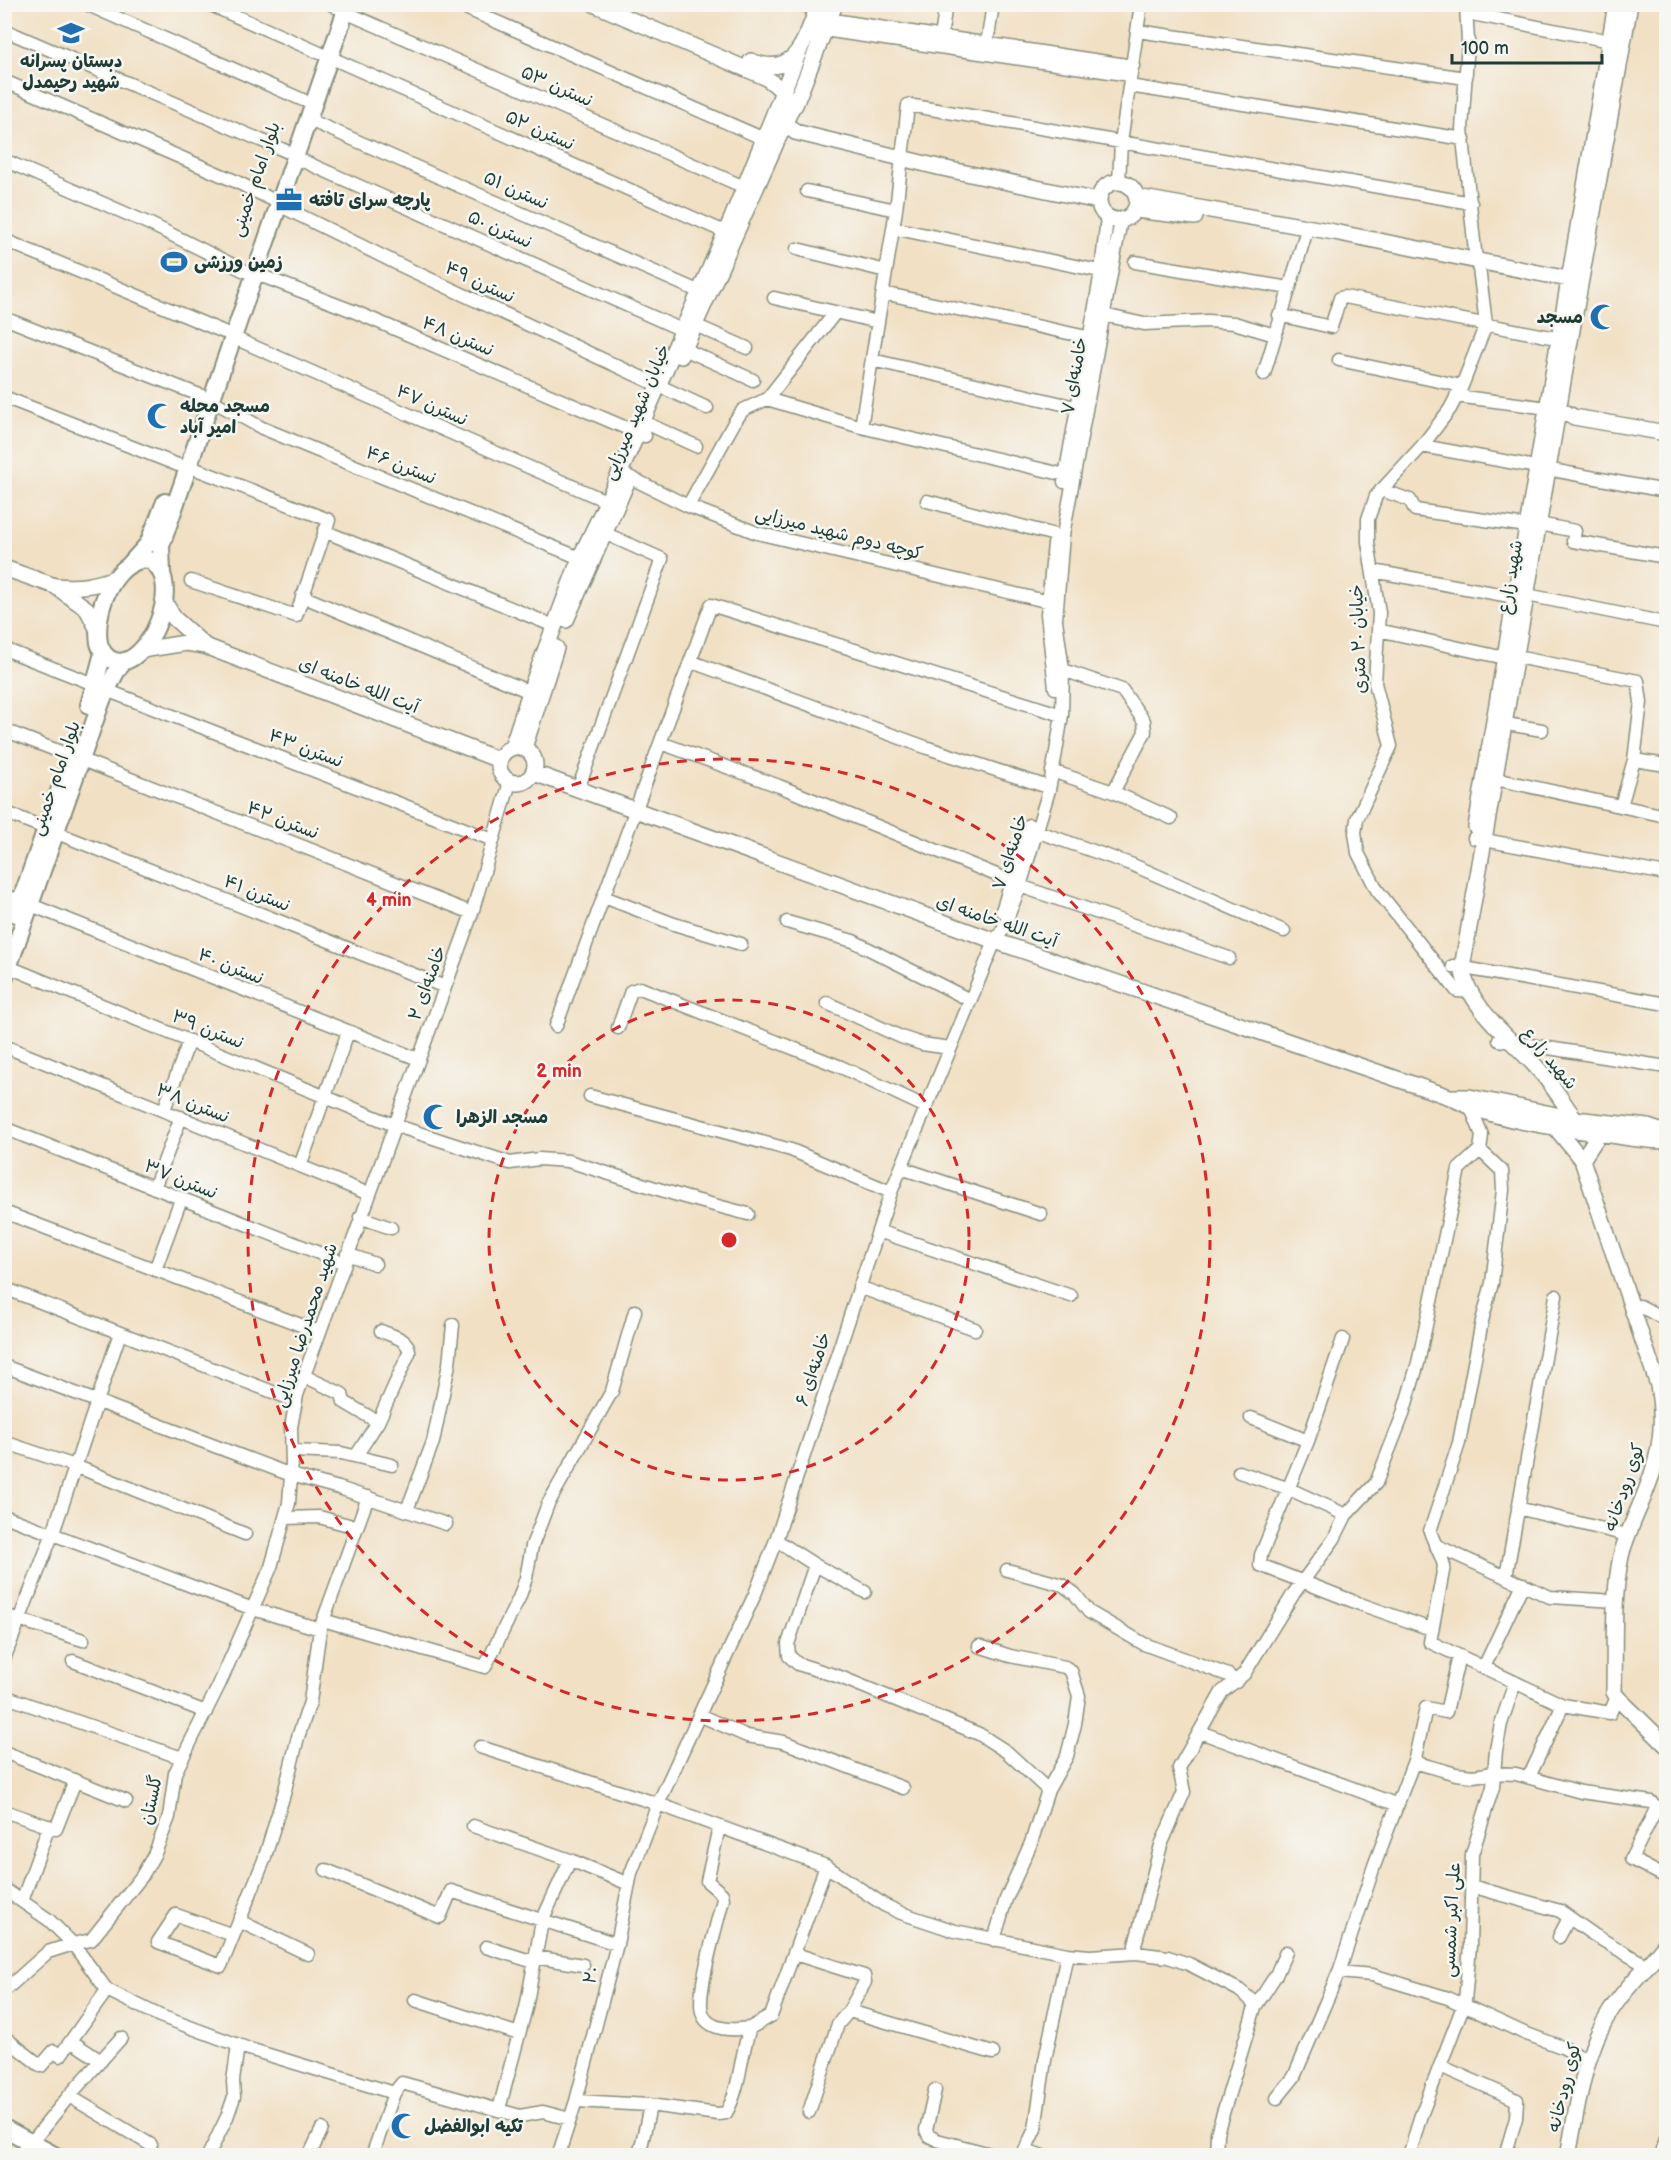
<svg xmlns="http://www.w3.org/2000/svg" width="1671" height="2160" viewBox="0 0 1671 2160" font-family="'Balsamiq Sans','Playpen Sans Arabic',sans-serif">
<style>
.pitch{fill:#c4d577;stroke:#728956;stroke-width:1.5}
.lines{fill:none;stroke-linecap:round;stroke-linejoin:round}
.minor-casing{stroke:#888e7c;stroke-width:15}
.tertiary-casing{stroke:#888e7c;stroke-width:18}
.secondary-casing{stroke:#888e7c;stroke-width:20}
.minor{stroke:#fff;stroke-width:12}
.tertiary{stroke:#fff;stroke-width:15}
.secondary{stroke:#fff;stroke-width:16}
.ring{fill:none;stroke:#d62828;stroke-width:3;stroke-dasharray:10 8}
.labels{text-anchor:middle;stroke-width:5;stroke-linejoin:round;paint-order:stroke}
.poi-label{font-size:18px;font-weight:bold;fill:#1f3d34;stroke:#f6f6f2;text-anchor:start}
.street-label{font-size:18px;fill:#1f3d34;stroke:#f6f6f2}
.centre{fill:#d62828;stroke:#f6f6f2;stroke-width:3}
.ring-label{font-size:18px;text-anchor:middle;font-weight:bold;fill:#d62828;stroke:#f6f6f2;stroke-width:5;stroke-linejoin:round;paint-order:stroke}
</style>
<rect width="100%" height="100%" fill="#f6f6f2"/>
<filter id="ink" filterUnits="userSpaceOnUse"><feTurbulence type="fractalNoise" baseFrequency=".0167" numOctaves="2"/><feDisplacementMap in="SourceGraphic" scale="12" xChannelSelector="R" yChannelSelector="G"/><feConvolveMatrix kernelMatrix="1 2 1 2 8 2 1 2 1" color-interpolation-filters="sRGB"/></filter>
<filter id="wash" filterUnits="userSpaceOnUse"><feTurbulence type="fractalNoise" baseFrequency=".008" numOctaves="4" result="noise"/><feDisplacementMap in="SourceGraphic" scale="24" xChannelSelector="R" yChannelSelector="G"/><feGaussianBlur stdDeviation="1.35" result="paint"/><feColorMatrix in="noise" values="0 0 0 0 0 0 0 0 0 0 0 0 0 0 0 0 0 1.4 0 .05"/><feComposite in="paint" operator="in"/></filter>
<g filter="url(#wash)">
<rect width="100%" height="100%" fill="#f1e0c4"/>
<!-- pitch -->
<path class="pitch" d="M170,252L183,256L177,273L165,269Z"/>
</g>
<g filter="url(#ink)">
<g class="lines">
<!-- minor casing -->
<g class="minor-casing">
<path id="minor" d="M86,4L303,100
M208,4L320,53
M331,4L336,7
M456,4L771,142
M801,4L825,13
M1466,4L1468,42L1462,129L1476,260
M345,12L751,190
M1467,13L1610,41
M820,18L1133,66
M817,29L1130,75
M4,30L286,151
M1137,31L1466,78
M941,37L946,4
M987,44L993,4
M329,57L734,236
M4,81L235,181L269,198
M1129,86L1464,139
M307,119L707,295
M294,157L691,334
M4,160L150,224L245,271
M1119,182L1121,142L1141,4
M807,191L896,210
M279,205L404,267L707,408
M893,228L1109,273
M4,240L224,332
M797,249L886,271
M1135,262L1289,288
M254,273L353,311L645,436
M883,293L1096,339
M774,298L878,322
M1104,315L1144,324L1208,321L1234,323L1275,335
M1279,315L1331,327L1340,298L1345,297L1566,340
M4,318L202,396
M695,325L747,348
M232,337L613,504
M684,349L753,380
M872,360L1084,409
M1339,360L1462,386
M1264,374L1305,236
M1456,396L1556,409
M4,397L178,465
M767,399L861,427
M211,400L262,428L580,558
M650,425L696,446
M1422,446L1666,491
M188,466L329,520L296,616L191,581
M621,473L688,506L757,533L1054,603
M1074,477L861,427L896,210L908,105L1471,203
M1064,482L1101,272L1107,217
M1381,490L1410,500L1415,510L1527,526L1539,524L1575,531L1573,541L1666,557
M927,501L1055,535
M688,506L735,421L743,410L767,399L835,313
M324,531L554,626
M1054,544L1047,614L1055,688
M1373,571L1515,597L1527,595L1666,623
M302,596L530,692
M1378,630L1505,658L1516,657L1638,681L1641,702L1634,760
M4,649L96,685
M692,662L928,748L1042,785
M1057,671L1063,670L1122,690L1144,721L1145,732L1113,792
M106,690L493,840
M1495,722L1542,730
M4,730L71,756
M661,743L779,786L1011,881
M82,760L472,913
M1052,771L1113,792L1171,818
M1486,777L1666,816
M578,789L662,559L604,533
M1621,806L1634,760L1666,765
M4,812L45,828
M1036,831L1133,865L1284,931
M57,833L445,987
M1474,838L1666,874
M1020,886L1229,958
M4,895L20,901
M604,897L674,924L741,944
M31,905L418,1059
M1002,911L1029,825
M787,922L853,941L970,1000
M1453,966L1666,1004
M9,967L394,1125L510,1163L539,1159L568,1161L684,1197L748,1214
M1470,992L1457,991L1377,890L1358,853L1355,833L1357,819L1391,746L1375,683L1379,613L1368,542V519L1376,496L1422,446L1450,409L1462,386L1486,324L1479,268
M827,1003L901,1037L922,1044L950,1048
M556,1026L711,605L1062,715
M618,1028L631,991L640,988L841,1067L926,1107
M1499,1040L1666,1067
M4,1046L369,1194
M590,1096L791,1150L891,1192
M164,1110L189,1041
M4,1128L344,1263
M1480,1150L1502,1171L1503,1190L1492,1283L1482,1321L1459,1443L1430,1531C1434,1544 1441,1553 1444,1566L1430,1642L1563,1705L1610,1713L1617,1697
M300,1166L348,1032
M901,1168L1041,1214
M154,1188L181,1117
M4,1212L319,1332
M360,1217L391,1228
M878,1231L1071,1296
M347,1254L375,1264
M155,1270L181,1199
M859,1287L975,1329
M4,1288L296,1401
M1631,1307L1640,1306L1666,1320
M1343,1339L1308,1441L1261,1555L1260,1565L1360,1604L1431,1629
M4,1366L291,1475L339,1488L446,1524
M304,1376L342,1394L344,1402L378,1422
M1251,1418L1308,1441
M4,1442L75,1466L245,1534
M292,1451L341,1453L392,1465
M356,1456L378,1422L409,1353C410,1339 392,1336 381,1331
M1239,1472L1287,1488L1346,1515
M1518,1508L1627,1535
M407,1510L433,1442L449,1364L453,1325
M4,1516L253,1609L320,1629L368,1497
M285,1518L319,1517L356,1527
M776,1540L815,1565L865,1592
M1435,1545L1550,1597L1616,1601
M815,1565L788,1644L789,1656L798,1664L840,1677L979,1734L1007,1752L1048,1790
M1007,1570L1063,1585L1075,1594L1089,1612L1144,1644L1228,1675L1236,1682
M1506,1577L1556,1296
M4,1615L83,1640
M323,1620L485,1667L519,1598L526,1578L532,1546L548,1504L612,1391L635,1311
M979,1646L1010,1656L1065,1667L1071,1671L1079,1696L1075,1724L1067,1756L1048,1790L1031,1843L1006,1899L994,1940
M4,1659L53,1533L120,1333
M73,1661L206,1712
M1484,1667L1523,1584
M4,1696L182,1758
M699,1715L747,1736L784,1742L903,1788
M1200,1732L1398,1805
M480,1747L658,1804L826,1866L884,1905L901,1913L955,1931L1067,1954L1090,1956L1136,1953L1168,1957L1189,1964L1239,1990L1250,1999L1255,2007
M4,1752L126,1801
M1414,1762L1456,1774L1473,1776L1494,1773L1516,1774L1581,1792L1651,1802L1657,1807L1631,1859L1666,1877
M1529,1777L1563,1705
M4,1811L56,1829L75,1781
M473,1826L570,1860L629,1884
M719,1827L707,1881L722,1894L723,1899C718,1921 696,1993 702,2012C707,2032 736,2030 750,2028
M326,1870L440,1917L451,1891L617,1944
M1471,1886L1560,1911L1594,1935L1647,1966
M4,1889L49,1920L73,1944L107,1990L160,2016L249,2049L394,2093
M22,1901L49,1826
M239,1921L308,1954
M233,1935L176,1915L158,1942L221,1966L264,1860L284,1794L298,1737L310,1702L320,1629
M1559,1937L1569,1918
M486,1947L534,1962
M1136,1953L1135,1945L1161,1845L1184,1792L1179,1768L1222,1692L1244,1674L1294,1593L1334,1539L1346,1515L1376,1483L1402,1417L1418,1363L1459,1169L1480,1150L1482,1135L1471,1108
M795,1954L864,1976L865,1982L849,2011L838,2024L809,2112
M535,1957L583,1965
M1339,1972L1372,1975L1448,1998L1524,2033L1562,2047L1587,2060
M4,1991L48,1952L73,1944L91,1940L142,1876L155,1853L169,1817L175,1773L219,1685L271,1567L289,1503L292,1462L291,1427L297,1395L472,913L510,782
M415,2000L519,2034
M849,2011L993,2053
M4,2037L41,2066L54,2051L60,2056L107,1990
M71,2041L101,2061
M1440,2066L1517,2100L1516,2118L1505,2156
M935,2090L926,2130L929,2136L937,2140L998,2156
M69,2096L151,2145
M1277,2098L1294,2077L1340,1969L1374,1866L1415,1758L1426,1708L1446,1712L1459,1656
M576,2101L649,2105L718,2114L726,2113C741,2087 740,2055 750,2028L771,2016L826,1866
M499,2109L526,2008L542,1921L570,1860
M1025,2150L1043,2156
M16,2156L31,2143L69,2096L121,2038
M208,2156L227,2117L234,2097L233,2081L238,2045
M309,2156L322,2129
M372,2156L394,2093L402,2083L520,2116L543,2112L570,2119
M558,2156L576,2101L617,1944L631,1873L658,1804L755,1594L776,1540L891,1192L995,941L1003,929L1020,886L1049,790L1056,752L1062,715L1063,670L1056,620L1063,535L1121,220
M639,2156L649,2111
M1019,2156L1025,2150L1035,2129L1045,2060L1067,1954
M1216,2156L1217,2133L1255,2007L1276,1975L1286,1952
M1409,2156L1420,2118L1465,2001L1470,1946L1472,1854L1493,1787L1496,1750L1501,1724L1515,1682
M1661,2156L1666,2139"/>
</g>
<!-- tertiary casing -->
<g class="tertiary-casing">
<path id="tertiary" d="M594,4L765,77C771,82 781,87 783,95C788,113 778,117 795,132L942,168L1098,201
M751,61C797,80 805,38 819,4
M795,105L835,4
M1099 201a19 19 0 1 1 38 0a19 19 0 1 1-38 0Z
M1137,197L1334,232L1578,281
M1135,210L1195,217
M681,356L797,96
M1559,409L1574,417L1666,433
M4,568L55,586L87,609L98,630
M55,586C78,588 96,586 117,577
M164,601L174,618L205,646
M566,620L628,480
M142,650L186,643L205,646L499,760
M499 765a18 18 0 1 1 36 0a18 18 0 1 1-36 0Z
M512,747L533,683L580,558L607,502L732,218L800,49
M524,748L556,648
M534,773L995,941L1450,1097C1493,1120 1550,1127 1598,1133C1621,1137 1643,1141 1666,1141
M1476,827L1616,4
M1453,1097H1469L1575,1119L1648,1127L1666,1133
M1575,1119C1563,1103 1553,1085 1539,1070C1513,1040 1468,1008 1462,968L1570,341L1630,4
M1556,1128L1582,1160L1658,1385C1665,1421 1661,1453 1647,1488C1639,1510 1627,1532 1621,1556C1612,1600 1615,1647 1614,1692L1617,1697L1666,1745
M1582,1160L1599,1134
M1568,2156C1578,2104 1584,2047 1616,2003C1631,1982 1651,1963 1666,1943"/>
</g>
<!-- secondary casing -->
<g class="secondary-casing">
<path id="secondary" d="M147,559C190,576 146,676 112,660C105,657 101,650 99,643C94,612 112,562 147,559Z
M130,564L148,544L165,502
M162,573L161,546L348,4
M89,705L103,653
M16,914L76,743
M4,979L102,700L117,670L124,661
M4,2128L56,2156"/>
</g>
<!-- minor -->
<use href="#minor" class="minor"/>
<!-- tertiary -->
<use href="#tertiary" class="tertiary"/>
<!-- secondary -->
<use href="#secondary" class="secondary"/>
</g>
</g>
<!-- distance rings -->
<g class="ring">
<circle cx="729" cy="1240" r="240"/>
<circle cx="729" cy="1240" r="481"/>
</g>
<!-- icons -->
<defs>
<g id="school-bare" transform="scale(2.07)"><path d="M0-5L7-2L0 1L-7-2ZM-4 1L0 2.5L4 1V4Q0 6-4 4Z" fill="#1f6fb2" stroke="#f6f6f2" stroke-width="2.5" paint-order="stroke"/></g>
<g id="office-bare" transform="scale(2.07)"><path d="M-6-3h4V-5.5h4V-3h4V5H-6ZM-1-4.5V-3h2v-1.5ZM-6 0V1H6V0Z" fill="#1f6fb2" stroke="#f6f6f2" stroke-width="2.5" paint-order="stroke"/></g>
<g id="stadium-bare" transform="scale(2.07)"><path d="M0-5a6.5 5 0 1 0 0 10a6.5 5 0 1 0 0-10ZM-3.5-1.8h7v3.6h-7Z" fill="#1f6fb2" stroke="#f6f6f2" stroke-width="2.5" paint-order="stroke"/></g>
<g id="mosque-bare" transform="scale(2.07)"><path d="M3.5-4.9A6 6 0 1 0 3.5 4.9A5 5 0 1 1 3.5-4.9Z" fill="#1f6fb2" stroke="#f6f6f2" stroke-width="2.5" paint-order="stroke"/></g>
</defs>
<g fill-rule="evenodd">
<use href="#school-bare" x="71" y="33"/>
<use href="#office-bare" x="289" y="200"/>
<use href="#stadium-bare" x="174" y="262"/>
<use href="#mosque-bare" x="1603" y="317"/>
<use href="#mosque-bare" x="160" y="416"/>
<use href="#mosque-bare" x="436" y="1117"/>
<use href="#mosque-bare" x="404" y="2126"/>
</g>
<g class="labels">
<!-- poi labels -->
<g class="poi-label">
<text x="71" y="67" text-anchor="middle">دبستان پسرانه<tspan x="71" dy="21">شهید رحیمدل</tspan></text>
<text x="309" y="206">پارچه سرای تافته</text>
<text x="194" y="268">زمین ورزشی</text>
<text x="1583" y="323" text-anchor="end">مسجد</text>
<text x="180" y="412">مسجد محله<tspan x="180" dy="21">امیر آباد</tspan></text>
<text x="456" y="1123">مسجد الزهرا</text>
<text x="424" y="2132">تکیه ابوالفضل</text>
</g>
<!-- street labels -->
<g class="street-label">
<text transform="translate(557 86) rotate(24)" y="6">نسترن ۵۳</text>
<text transform="translate(540 130) rotate(24)" y="6">نسترن ۵۲</text>
<text transform="translate(255 179) rotate(-71)" y="6">بلوار امام خمینی</text>
<text transform="translate(516 190) rotate(24)" y="6">نسترن ۵۱</text>
<text transform="translate(500 229) rotate(24)" y="6">نسترن ۵۰</text>
<text transform="translate(480 282) rotate(25)" y="6">نسترن ۴۹</text>
<text transform="translate(458 336) rotate(23)" y="6">نسترن ۴۸</text>
<text transform="translate(1074 376) rotate(-80)" y="6">خامنه‌ای ۷</text>
<text transform="translate(432 405) rotate(24)" y="6">نسترن ۴۷</text>
<text transform="translate(636 412) rotate(-67)" y="6">خیابان شهید میرزایی</text>
<text transform="translate(401 465) rotate(22)" y="6">نسترن ۴۶</text>
<text transform="translate(839 533) rotate(14)" y="6">کوچه دوم شهید میرزایی</text>
<text transform="translate(1510 577) rotate(-80)" y="6">شهید زارع</text>
<text transform="translate(1358 639) rotate(-92)" y="6">خیابان ۲۰ متری</text>
<text transform="translate(359 685) rotate(21)" y="6">آیت الله خامنه ای</text>
<text transform="translate(306 748) rotate(21)" y="6">نسترن ۴۳</text>
<text transform="translate(55 778) rotate(-71)" y="6">بلوار امام خمینی</text>
<text transform="translate(283 820) rotate(21)" y="6">نسترن ۴۲</text>
<text transform="translate(1010 852) rotate(-72)" y="6">خامنه‌ای ۷</text>
<text transform="translate(257 893) rotate(22)" y="6">نسترن ۴۱</text>
<text transform="translate(997 921) rotate(19)" y="6">آیت الله خامنه ای</text>
<text transform="translate(231 966) rotate(22)" y="6">نسترن ۴۰</text>
<text transform="translate(427 983) rotate(-70)" y="6">خامنه‌ای ۲</text>
<text transform="translate(208 1029) rotate(22)" y="6">نسترن ۳۹</text>
<text transform="translate(1550 1058) rotate(50)" y="6">شهید زارع</text>
<text transform="translate(193 1103) rotate(22)" y="6">نسترن ۳۸</text>
<text transform="translate(181 1179) rotate(22)" y="6">نسترن ۳۷</text>
<text transform="translate(305 1325) rotate(-72)" y="6">شهید محمدرضا میرزایی</text>
<text transform="translate(813 1369) rotate(-72)" y="6">خامنه‌ای ۶</text>
<text transform="translate(1624 1487) rotate(-71)" y="6">کوی رودخانه</text>
<text transform="translate(151 1800) rotate(-78)" y="6">گلستان</text>
<text transform="translate(1451 1920) rotate(-87)" y="6">علی اکبر شمسی</text>
<text transform="translate(591 1975) rotate(-75)" y="6">۲۰</text>
<text transform="translate(1564 2087) rotate(-76)" y="6">کوی رودخانه</text>
</g>
</g>
<circle cx="729" cy="1240" r="9" class="centre"/>
<g class="ring-label">
<text x="389" y="906">4 min</text>
<text x="559" y="1077">2 min</text>
</g>
<!-- margin -->
<rect width="1671" height="2160" fill="none" stroke="#f6f6f2" stroke-width="24"/>
<!-- scale -->
<path d="M1452 54v9h150v-9" fill="none" stroke="#1f3d34" stroke-width="3"/>
<text x="1461" y="54" font-size="18" fill="#1f3d34" stroke="#f6f6f2" stroke-width="4.5" paint-order="stroke">100 m</text>
</svg>
